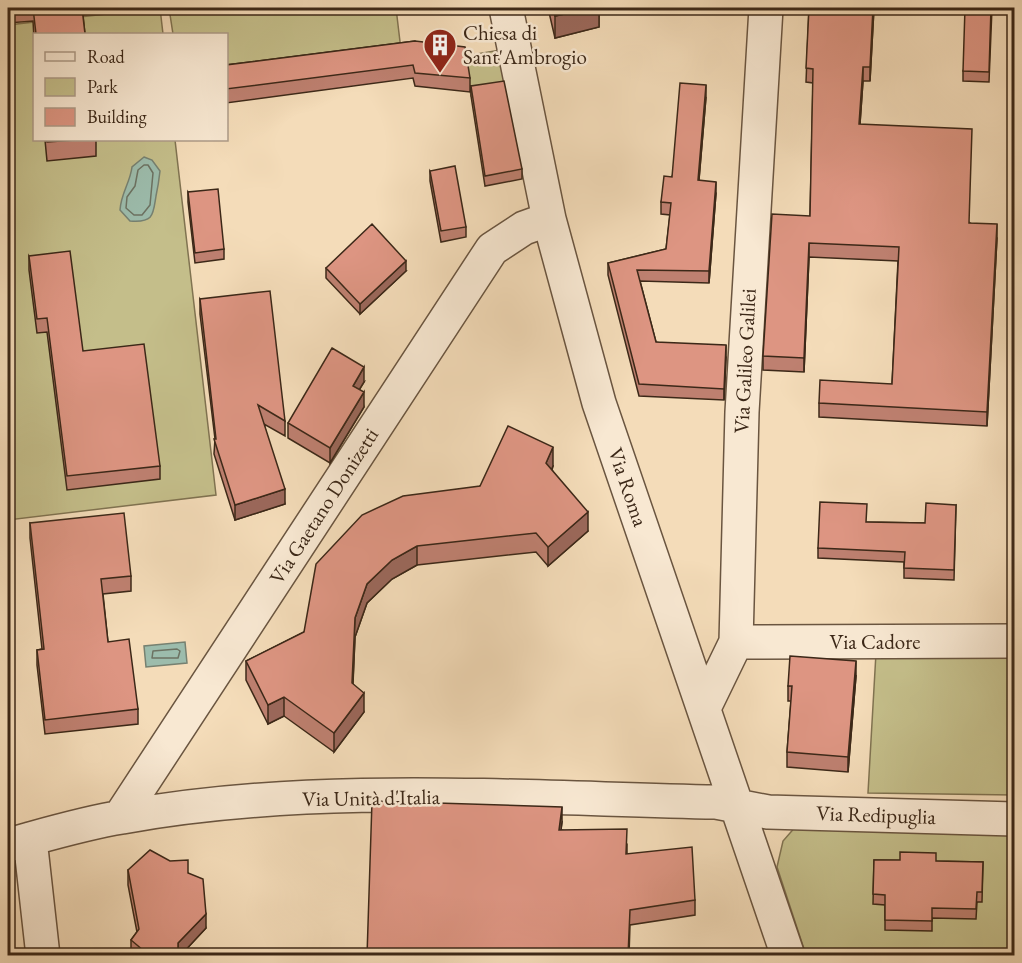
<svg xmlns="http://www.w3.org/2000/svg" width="1022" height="963" viewBox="0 0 1022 963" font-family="'EB Garamond',serif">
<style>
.green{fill:#c4be8a;stroke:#807351;stroke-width:1.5}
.water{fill:#9cbcac;stroke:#768171;stroke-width:1.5}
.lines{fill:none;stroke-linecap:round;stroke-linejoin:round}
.shore{stroke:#6c7262;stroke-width:1.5}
.minor-casing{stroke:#6a5540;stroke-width:36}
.minor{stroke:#f8e8d2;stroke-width:33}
.wall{fill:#be8070;stroke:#3c2818;stroke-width:1.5}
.shaded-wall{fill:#9b685b;stroke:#3c2818;stroke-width:1.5}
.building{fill:#dd9582;stroke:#3c2818;stroke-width:1.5}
.labels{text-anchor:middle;stroke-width:5;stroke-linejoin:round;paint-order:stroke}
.poi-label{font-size:21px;fill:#3c2818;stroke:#f8e8d2;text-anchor:start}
.street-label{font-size:21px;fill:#3c2818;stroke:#f8e8d2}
</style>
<rect width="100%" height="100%" fill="#f4dcb9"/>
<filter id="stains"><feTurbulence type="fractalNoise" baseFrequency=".00333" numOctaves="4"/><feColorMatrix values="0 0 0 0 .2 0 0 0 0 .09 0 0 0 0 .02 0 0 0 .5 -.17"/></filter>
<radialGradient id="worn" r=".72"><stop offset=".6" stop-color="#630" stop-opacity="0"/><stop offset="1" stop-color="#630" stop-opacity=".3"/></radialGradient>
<!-- green -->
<path class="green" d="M160,8L163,34H34V140H175L216,495L8,520V25Z
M169,8H396L401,50L227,73L226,34H173Z
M500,50L507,90L471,96L464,56Z
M1014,652V795L868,793L876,653Z
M797,825L1014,828V955H806L777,867L783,841Z"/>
<!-- water -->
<path class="water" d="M144,157L152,160L160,171C159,180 158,187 156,196C153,215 154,223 130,221L120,210C121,193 130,183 132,167Z
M185,642L187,663L146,667L144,646Z"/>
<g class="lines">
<!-- shore -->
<path class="shore" d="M144,165H148L153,173L150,205L142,215H134L126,208L127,197L135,186L138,170Z
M177,649L180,651L178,658H152L153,651Z"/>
<!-- minor casing -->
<g class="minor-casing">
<path id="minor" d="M506,8L549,219L599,403L788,956
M736,642L1014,641
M704,708L736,642L742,412L766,8
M120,817L492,249L524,228L549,219
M30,839L43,956
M8,845C45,835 84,823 122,817C315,782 520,798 716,802L768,812L1014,819"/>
</g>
<!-- minor -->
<use href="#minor" class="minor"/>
</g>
<!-- wall -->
<path class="wall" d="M8,8H140V9L83,15L85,34H34V39L33,21L8,23Z
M548,8H599V27L555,38Z
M696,8H726V10Z
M809,8H874L870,81H863L860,124L970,223L997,238L987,426L819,417V403L892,384L898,261L809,257L804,372L763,370V356L810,216L813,83L806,82Z
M992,8L989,82L963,81V71Z
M415,41L470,78V92L415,86L413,78L226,103V65Z
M471,86L522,169V179L485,186L471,96Z
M706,97L699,180L716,193L709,283L640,281L656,342L726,357L724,400L639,396L608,275V263L666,249L670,215L661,214V202Z
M45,140H96V156L47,161Z
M430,171L466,227V237L441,242L430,181Z
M188,192L224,249V259L195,263L188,202Z
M29,256L83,351L160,466V479L67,490L47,332L37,333L29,270Z
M326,268L406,271L360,314L326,278Z
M200,299L285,421V436L264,424L285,504L235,520L214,454L215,439L200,314Z
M364,382L359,390L364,407L330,463L288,438V423Z
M553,466L552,470L588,531L548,566L536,552L417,565L392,579L367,603L355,637L353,684L364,712L334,752L284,716L268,724L246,680V661L304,632L480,486Z
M956,505L954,580L904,578V562L818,558V548L866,522L925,523Z
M30,523L131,576V591L103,594L108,642L138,709V724L45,734L37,665V650L42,649L30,538Z
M856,676L848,772L787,767V752L791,701H788V686Z
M562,822L561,830L627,844V854L695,900V915L630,925L629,956H367Z
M874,860L983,862L982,902H977L976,919L932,918V931L885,930V905L873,904Z
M128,870L188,873L206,928L180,956H132L131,954V940L137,932L128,885Z"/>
<!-- shaded-wall -->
<path class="shaded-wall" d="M592,8H599V27L555,38V16Z
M873,8H874L870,81V67Z
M863,67V81L859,138V124Z
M706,85V97L698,191V180Z
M716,182V193L709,283V271Z
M997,224V238L987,426V412Z
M809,243V257L804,372V358Z
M406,261V271L360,314V304Z
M726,345V357L724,400V389Z
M364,367V382L353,400V386Z
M364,392V407L330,463V448Z
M553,447V466L546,482V463Z
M285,489V504L235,520V505Z
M588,512V531L548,566V547Z
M417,546V565L392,579L367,603L355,637L352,702V683L355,618L367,584L392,560Z
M856,661V676L848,772V757Z
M364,693V712L334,752V733Z
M284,697V716L268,724V705Z
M562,807V822L559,845V830Z
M206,914V928L180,956H178V943Z"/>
<!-- building -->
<path class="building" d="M33,8H82L85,34H36Z
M553,8H592L555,16Z
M809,8H873L870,67H863L859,124L972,129L969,223L997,224L987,412L819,403L820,380L892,384L899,247L809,243L804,358L763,356L772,214L810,216L813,69L806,68Z
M965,8H991L989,72L963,71Z
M415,41L465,47L470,78L415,73L413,65L226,89V65Z
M504,81L522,169L485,176L471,86Z
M680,83L706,85L698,180L716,182L709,271L637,270L656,342L726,345L724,389L639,384L608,263L666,249L671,203L661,202L664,176L672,177Z
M46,140H76L47,142Z
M455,166L466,227L441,231L430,171Z
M218,189L224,249L195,253L188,192Z
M372,224L406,261L360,304L326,268Z
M70,251L83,351L144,344L160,466L67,476L47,318L37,319L29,256Z
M270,291L285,421L258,405L285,489L235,505L214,439H216L200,299Z
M332,348L364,367L353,386L364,392L330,448L288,423Z
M508,426L553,447L546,463L588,512L548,547L536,533L417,546L392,560L367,584L355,618L352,683L364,693L334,733L284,697L268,705L246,661L304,632L316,564L362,515L403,496L480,486Z
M820,502L867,504L866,522L925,523L926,503L956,505L954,570L904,568L905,552L818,548Z
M124,513L131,576L101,579L108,642L129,639L138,709L45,720L37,650L44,649L30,523Z
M790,656L856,661L848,757L787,752L792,686H788Z
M372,801L562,807L559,830L627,829L626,854L692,847L695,900L630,910L628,956H367Z
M150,850L170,861L188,860V873L203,879L206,914L178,943V956H150L131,940L139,929L128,870Z
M900,852L936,853V861L983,862L982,892H977L976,909L932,908V921L885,920V895L873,894L874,860H900Z"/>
<!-- icons -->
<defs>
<g id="building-pin" transform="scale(1.725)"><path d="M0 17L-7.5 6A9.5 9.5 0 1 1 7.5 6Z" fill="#8f2418" stroke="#f8e8d2"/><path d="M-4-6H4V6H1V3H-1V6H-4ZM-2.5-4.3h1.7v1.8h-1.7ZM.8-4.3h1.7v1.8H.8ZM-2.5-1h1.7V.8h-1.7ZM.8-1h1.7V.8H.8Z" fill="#fff"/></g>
</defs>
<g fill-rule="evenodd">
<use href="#building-pin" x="440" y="45"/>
</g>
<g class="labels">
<!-- poi labels -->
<g class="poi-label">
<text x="463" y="40">Chiesa di<tspan x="463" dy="24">Sant'Ambrogio</tspan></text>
</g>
<!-- street labels -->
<g class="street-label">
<text transform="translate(745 361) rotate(-87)" y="7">Via Galileo Galilei</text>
<text transform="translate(628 487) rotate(71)" y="7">Via Roma</text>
<text transform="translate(324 506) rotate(-57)" y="7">Via Gaetano Donizetti</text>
<text x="875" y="649">Via Cadore</text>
<text transform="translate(371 798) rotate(-1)" y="7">Via Unità d'Italia</text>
<text transform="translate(876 815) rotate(2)" y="7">Via Redipuglia</text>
</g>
</g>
<!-- margin -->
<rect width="1022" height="963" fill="none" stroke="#f4dcb9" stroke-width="30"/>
<rect x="9" y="9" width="1004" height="945" fill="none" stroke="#3c2818" stroke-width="3"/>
<rect x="15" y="15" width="992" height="933" fill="none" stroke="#3c2818" stroke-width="1.5"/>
<!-- legend -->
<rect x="33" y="33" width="195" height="108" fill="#f8e8d2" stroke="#ad9b88" stroke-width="1.5"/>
<rect x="45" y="52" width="30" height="9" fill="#f8e8d2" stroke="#ad9b88" stroke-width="1.5"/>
<text x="87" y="63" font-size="18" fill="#3c2818">Road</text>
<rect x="45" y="78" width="30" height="18" fill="#c4be8a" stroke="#ad9b88" stroke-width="1.5"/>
<text x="87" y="93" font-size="18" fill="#3c2818">Park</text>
<rect x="45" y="108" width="30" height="18" fill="#dd9582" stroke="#ad9b88" stroke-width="1.5"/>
<text x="87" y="123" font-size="18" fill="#3c2818">Building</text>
<rect width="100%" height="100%" filter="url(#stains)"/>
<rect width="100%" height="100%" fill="url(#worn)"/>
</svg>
